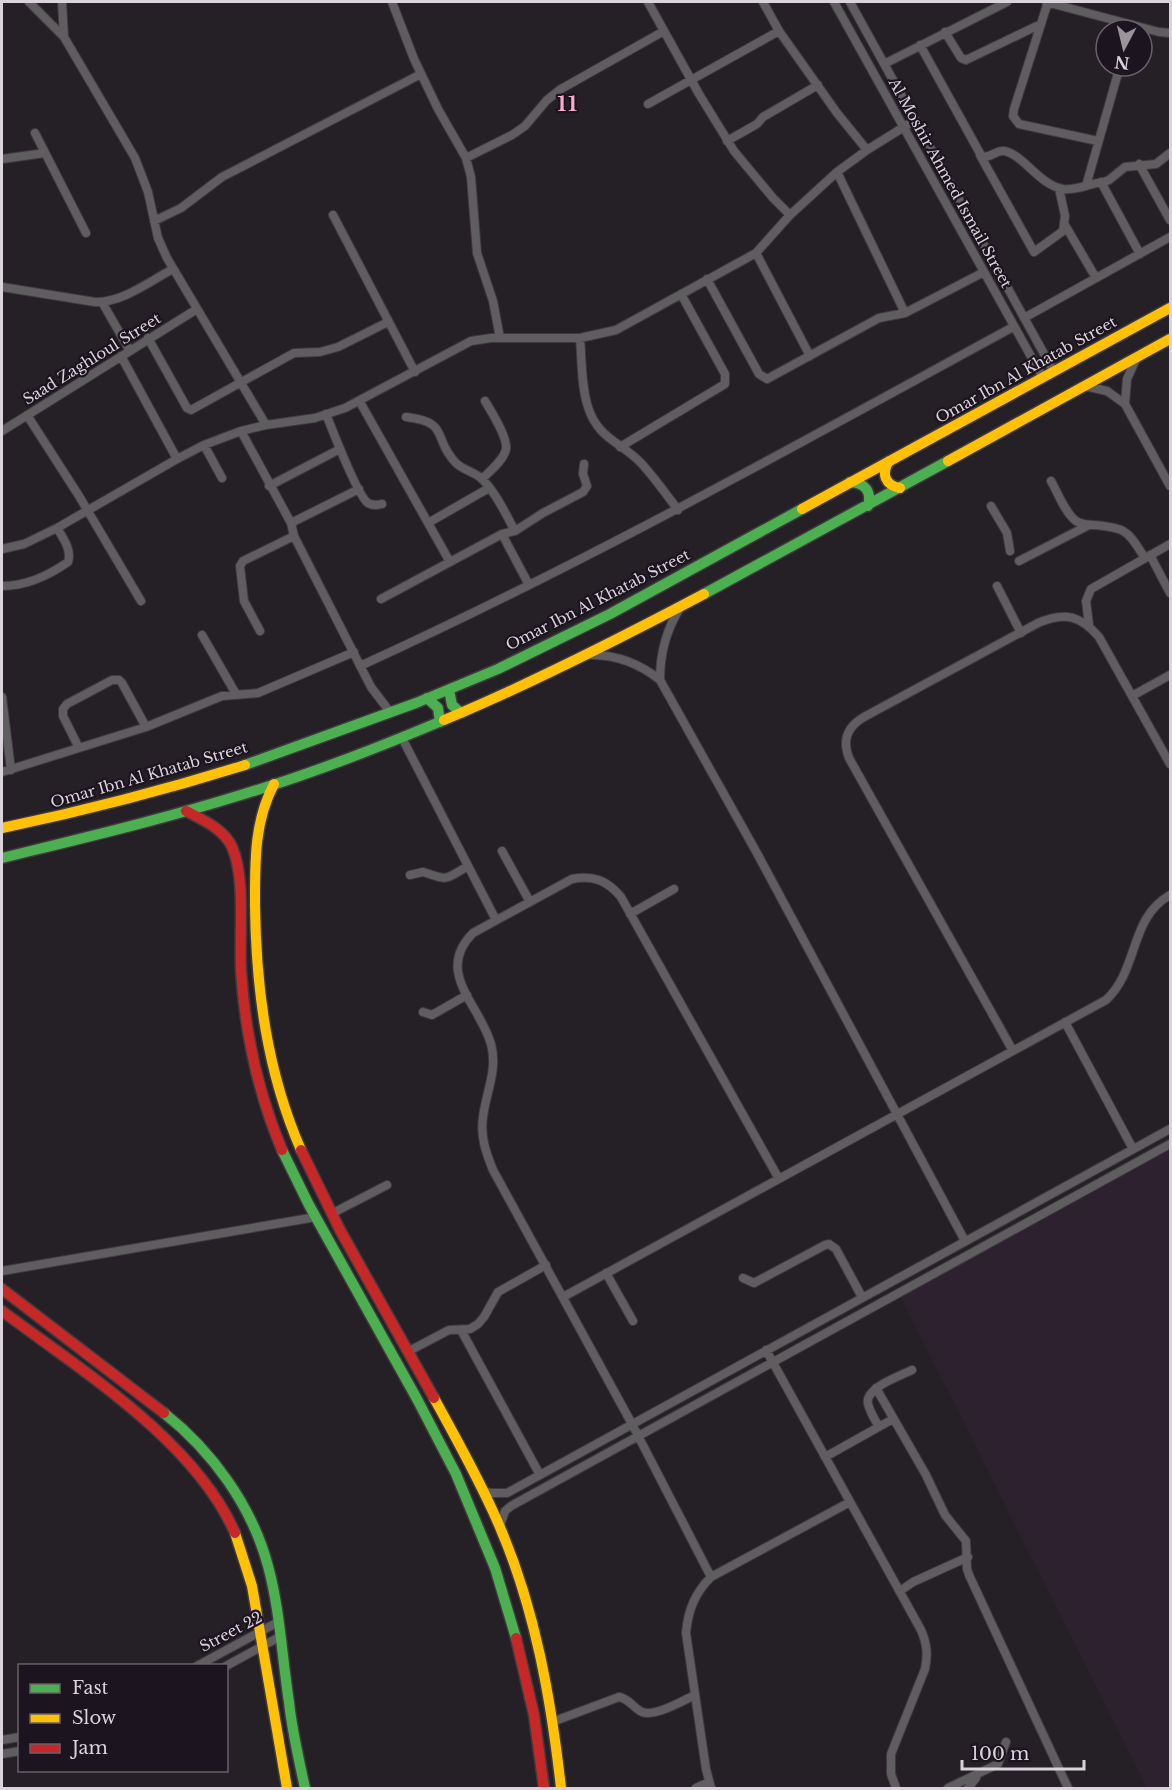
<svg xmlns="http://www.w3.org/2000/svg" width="1172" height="1790" viewBox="0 0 1172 1790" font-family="'Libre Baskerville',serif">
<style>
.built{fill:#2d2130}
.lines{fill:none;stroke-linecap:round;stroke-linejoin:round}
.street-casing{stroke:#3f3a3f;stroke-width:10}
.fast-casing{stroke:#3f3a3f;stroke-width:13}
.slow-casing{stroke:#3f3a3f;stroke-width:13}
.jam-casing{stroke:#3f3a3f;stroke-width:13}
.street{stroke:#605d61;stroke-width:8}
.fast{stroke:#4caf50;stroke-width:10}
.slow{stroke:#ffc107;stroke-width:10}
.jam{stroke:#c62828;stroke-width:10}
.labels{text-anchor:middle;stroke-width:4.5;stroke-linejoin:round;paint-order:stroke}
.street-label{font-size:15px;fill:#dad3db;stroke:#1c141f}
.district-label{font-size:21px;font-weight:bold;letter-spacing:1.5px;fill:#f9abcb;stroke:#1c141f}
</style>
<rect width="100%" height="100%" fill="#252025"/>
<!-- built -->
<path class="built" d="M1170,1139V1788H1147L897,1289Z"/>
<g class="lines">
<!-- street casing -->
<g class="street-casing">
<path id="street" d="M29,2L64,37L135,158L148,192L158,238L167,258L266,425
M62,2L64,37
M392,2L414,59L438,109L466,158L471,177L477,253L493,301L500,338
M648,2L699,94L734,151L773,198L790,215
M763,2L779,31L837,113L867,150
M834,2L1043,378
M850,2L1054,372
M1046,2L1159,32L1170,33
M1048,2L1014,109L1013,116L1019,124L1098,141
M945,32L961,58L966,60L1041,24
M920,45L982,157C991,158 996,150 1004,151C1023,154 1039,185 1063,189C1077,191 1090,183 1104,182L1109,180L1125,167L1156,164L1170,153
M884,64L1007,2
M648,104L779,31
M35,133L86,233
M727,141L757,124L763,117L818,85
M980,155L1034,252L1063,231L1065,216L1059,188
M466,158L512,135L525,126L547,100L561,89L664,31
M2,159L45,153
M1139,164L1170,220
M837,172L905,313
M1101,182L1140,254
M1086,186L1120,66
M333,215L415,372
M154,221L181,208L222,177L421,74
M1065,225L1096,278
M756,253L810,356
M707,279L759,374L767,379L879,318L905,313L984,272
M2,287L95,302C122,303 150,281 173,269
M102,302L130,351
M1024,318L1170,237
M148,338L187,408L191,410L294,353L320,352L338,347L388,322
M580,338C582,360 581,386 588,407C598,439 621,442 641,463C654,477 666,494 678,510
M121,356L177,459
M1085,386L1107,391L1125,404L1170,486
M360,402L450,562
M1125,404L1127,379L1137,357
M326,414C332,429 358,497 368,503C373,506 377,505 382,504
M27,415L79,496L141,601
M406,417C451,422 432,439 456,463C464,471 476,472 483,480C497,494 506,515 515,531
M2,431L197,309
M241,431L291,523L294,536L371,687L390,712
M204,445L222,478
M620,447L725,384V374L681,294
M482,479C490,471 504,460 506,449C508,438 491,411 485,401
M1051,481C1058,493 1065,513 1076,521C1081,524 1088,525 1094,525C1128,528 1127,531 1145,558
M269,486L340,449
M991,506L1007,533L1010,551
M291,523L359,489
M428,523L489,488
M502,534L529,585
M2,549L24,544L57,528L177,459L204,445L241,431L266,425L315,418L345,408L471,341L491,338H580L616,330L756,253L790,215L837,172L867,150L915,120
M1150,555L1170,593
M1019,561L1089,525
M2,586C26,586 48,576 68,562C72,550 63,538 57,528
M997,586L1021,633
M381,599L502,534L515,531L543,513L583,492L587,486L583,474L584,464
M1089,625L1086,601L1091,589L1170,544
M260,631L244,601L240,566L243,561L294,536
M202,635L236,694
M592,655C618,655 640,664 660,680L758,855L965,1241
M360,666C584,564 798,444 1013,327
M660,680C660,654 666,630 680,608
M1132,696L1170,675
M2,697L11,770
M402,738L496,920
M79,748L63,716V709L67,704L112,680H119L122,683L146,727
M2,772L146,727L222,696L258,693L354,652
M502,851L530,902
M410,875L423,872C449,881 444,880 468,866
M630,914L674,889
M423,1012L432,1015L467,995
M1065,1022L1133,1149
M1013,1051L849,758C842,740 847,727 864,717L1038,623C1065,611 1081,616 1099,637L1170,764
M331,1214L387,1185
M2,1271L316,1217
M606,1273L633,1321
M743,1278L754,1283L825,1245L829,1244L836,1249L862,1297
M563,1297L1106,1000C1139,970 1129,918 1170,895
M461,1330L540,1475
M766,1350L921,1630C927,1644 928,1654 925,1669L891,1754V1774L896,1788
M409,1351L449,1330L470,1329L478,1324L484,1317L498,1292L546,1265
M876,1388L926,1475L945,1515L966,1541L967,1569L969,1575L1068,1788
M879,1427C875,1420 870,1412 868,1404C864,1388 900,1376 912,1370
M825,1457L893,1419
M483,1491L491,1493H507L1170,1129
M500,1526L505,1511L511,1506L1170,1144
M711,1577L632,1424L493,1170C486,1153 480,1136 483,1117C486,1092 498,1070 491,1044C480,1005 434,972 473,933L572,879C593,875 607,880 621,897L779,1179
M900,1591L913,1582L968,1557
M197,1666L278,1622
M226,1666L281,1636
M552,1722L619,1697C630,1699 633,1708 642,1712C655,1717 682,1701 695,1695
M2,1740L20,1737
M2,1754L20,1751
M696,1788L709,1782
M711,1788L706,1769L686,1633C688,1610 695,1593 711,1577L850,1502
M948,1788L998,1764L1006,1742
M968,1788L976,1778"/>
</g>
<!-- fast casing -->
<g class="fast-casing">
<path id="fast" d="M850,482C865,483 872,491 868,506
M704,594L948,461
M449,690L452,705L461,713
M427,698L438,708L440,722
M245,765L416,703L498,669L610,614L802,509
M2,858C83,838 164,819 244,794C311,774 380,747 444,720
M282,1150L309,1205L417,1399L456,1474L495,1568L516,1638
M164,1413C212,1451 252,1506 268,1566C280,1610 282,1657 289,1702C292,1731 299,1760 305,1788"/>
</g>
<!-- slow casing -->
<g class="slow-casing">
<path id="slow" d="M889,461C881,474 885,485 900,488
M948,461L1170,339
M802,509L1170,308
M444,720C533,683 619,639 704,594
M274,784C254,822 255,862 255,905C256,989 267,1072 301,1150
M2,828C84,811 165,790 245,765
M434,1398C457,1440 480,1481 499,1525C535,1608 551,1699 561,1788
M235,1533L252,1586L287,1788"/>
</g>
<!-- jam casing -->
<g class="jam-casing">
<path id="jam" d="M186,811C203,820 224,829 232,847C246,877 239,937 241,971C245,1032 258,1093 282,1150
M301,1150L340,1230L434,1398
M2,1289L164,1413
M2,1311C81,1370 195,1441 235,1533
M516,1638L534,1715L544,1788"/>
</g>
<!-- street -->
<use href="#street" class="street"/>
<!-- fast -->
<use href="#fast" class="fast"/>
<!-- slow -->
<use href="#slow" class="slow"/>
<!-- jam -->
<use href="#jam" class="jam"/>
</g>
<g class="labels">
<!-- street labels -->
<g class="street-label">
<text transform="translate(950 183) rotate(61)" y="5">Al Moshir Ahmed Ismail Street</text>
<text transform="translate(92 359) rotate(-32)" y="5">Saad Zaghloul Street</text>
<text transform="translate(1026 370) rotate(-29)" y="5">Omar Ibn Al Khatab Street</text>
<text transform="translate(598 600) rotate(-27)" y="5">Omar Ibn Al Khatab Street</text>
<text transform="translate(149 775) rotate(-16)" y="5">Omar Ibn Al Khatab Street</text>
<text transform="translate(231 1632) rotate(-28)" y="5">Street 22</text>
</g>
<!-- district labels -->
<g class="district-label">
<text x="568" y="111">11</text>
</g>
</g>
<!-- border -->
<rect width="1172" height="1790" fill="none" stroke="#dad3db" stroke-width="6"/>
<!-- legend -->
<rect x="18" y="1664" width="210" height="108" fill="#1c141f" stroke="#68606a" stroke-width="1.5"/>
<rect x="30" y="1684" width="30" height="9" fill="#4caf50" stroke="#68606a" stroke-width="1.5"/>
<text x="72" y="1694" font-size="18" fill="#dad3db">Fast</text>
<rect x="30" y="1714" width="30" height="9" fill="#ffc107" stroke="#68606a" stroke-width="1.5"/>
<text x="72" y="1724" font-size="18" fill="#dad3db">Slow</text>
<rect x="30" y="1744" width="30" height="9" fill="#c62828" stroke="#68606a" stroke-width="1.5"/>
<text x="72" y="1754" font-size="18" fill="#dad3db">Jam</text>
<!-- north arrow -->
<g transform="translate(1124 48) rotate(187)"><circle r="28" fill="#1c141f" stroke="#68606a" stroke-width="1.5"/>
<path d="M0-4.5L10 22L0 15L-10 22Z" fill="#9b949b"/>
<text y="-9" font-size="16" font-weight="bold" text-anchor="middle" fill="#dad3db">N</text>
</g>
<!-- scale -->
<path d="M962 1760v9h122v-9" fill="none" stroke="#dad3db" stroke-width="3"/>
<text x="971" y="1760" font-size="18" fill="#dad3db" stroke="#1c141f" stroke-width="4.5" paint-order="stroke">100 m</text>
</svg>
